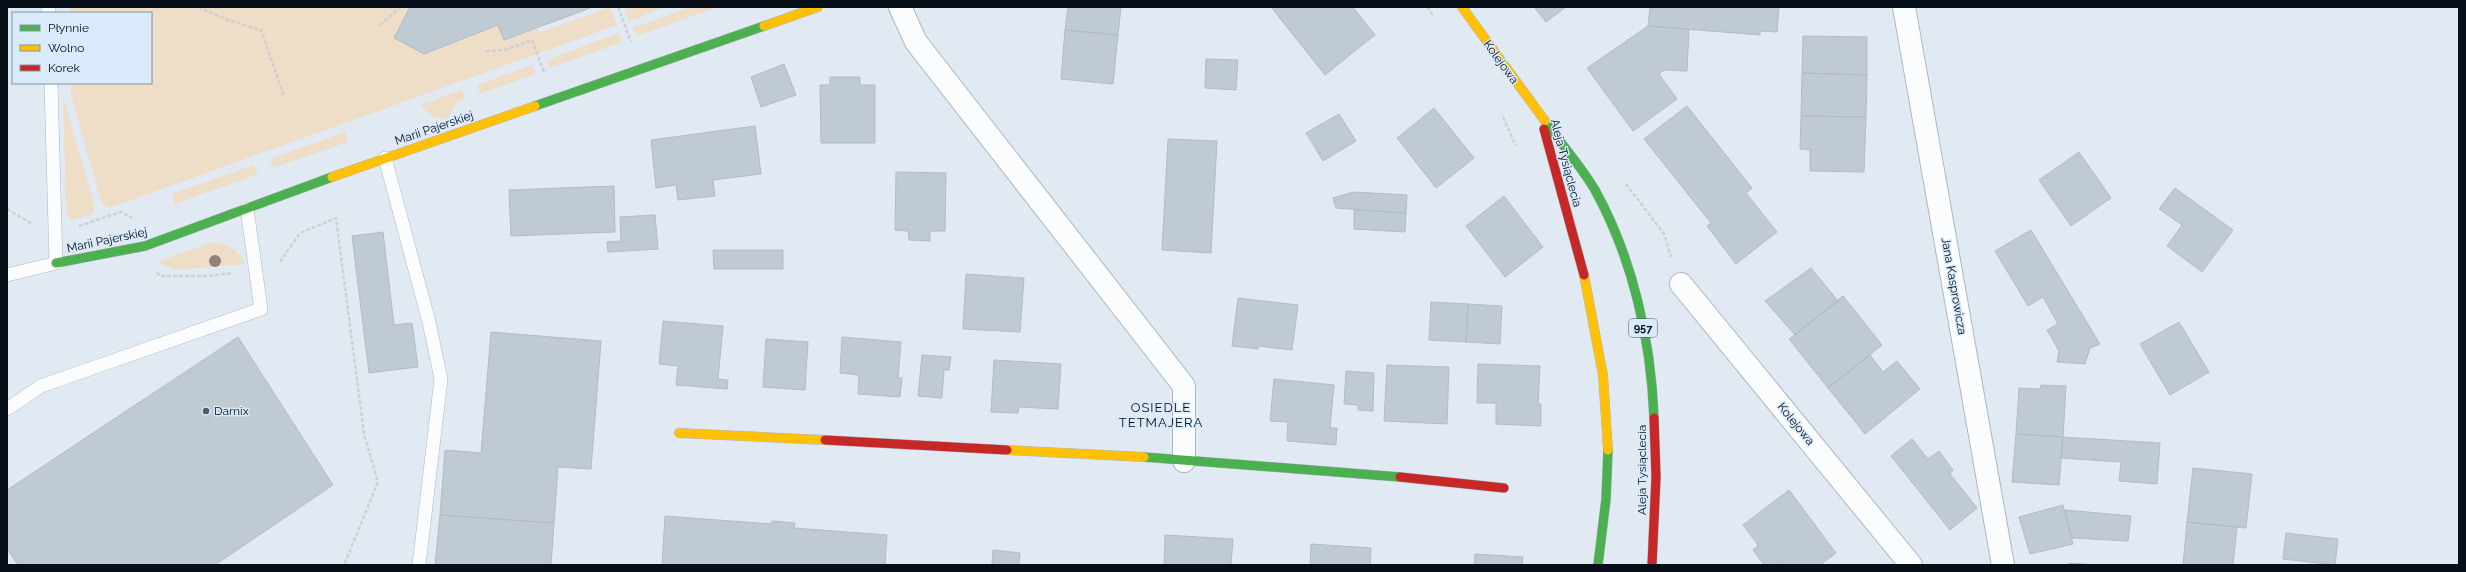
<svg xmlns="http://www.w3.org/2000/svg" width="2466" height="572" viewBox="0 0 2466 572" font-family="Raleway,sans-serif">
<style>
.green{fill:#eeddc7}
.building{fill:#c0cad3;stroke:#b3bcc5}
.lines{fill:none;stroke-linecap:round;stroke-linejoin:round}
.lane-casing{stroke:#adb7c0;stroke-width:14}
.street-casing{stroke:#adb7c0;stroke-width:24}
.fast-casing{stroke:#adb7c0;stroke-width:10}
.slow-casing{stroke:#adb7c0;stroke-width:10}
.jam-casing{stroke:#adb7c0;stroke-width:10}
.path{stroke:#ced1d4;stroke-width:2.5;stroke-dasharray:4 2;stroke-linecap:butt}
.lane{stroke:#fafcfd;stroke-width:13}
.street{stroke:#fafcfd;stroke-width:22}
.fast{stroke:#4caf50;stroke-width:9}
.slow{stroke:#ffc107;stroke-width:9}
.jam{stroke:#c62828;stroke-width:9}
.tree{fill:#908678}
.poi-dot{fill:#535c65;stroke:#d9eafb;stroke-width:1.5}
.labels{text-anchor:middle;stroke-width:3;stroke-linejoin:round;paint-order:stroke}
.shield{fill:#d9eafb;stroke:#46515d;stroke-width:1}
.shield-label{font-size:11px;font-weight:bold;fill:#071019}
.street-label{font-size:12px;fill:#071019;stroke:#d9eafb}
.poi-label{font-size:12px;fill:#071019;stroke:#d9eafb;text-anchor:start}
.neighbourhood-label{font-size:13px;letter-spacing:1px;fill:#071019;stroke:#d9eafb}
</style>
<rect width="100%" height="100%" fill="#e1eaf3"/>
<!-- green -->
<path class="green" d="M70,7H593L537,28L538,33L610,7L617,25L109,208L102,204L71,95V83H151V13H70Z
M624,7H666L629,21Z
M691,7H718L637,36L633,28Z
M618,33L622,42L550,68L547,60Z
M532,65L535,74L480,94L477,85Z
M462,90L465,99L457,102L446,120L433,117L420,105Z
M63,97L95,206L92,214L70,221L66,209Z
M345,132L348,142L273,168L270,159Z
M254,165L258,174L175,204L172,194Z
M212,242C230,244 237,249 246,264L176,270L161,264L160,261Z"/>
<!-- building -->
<path class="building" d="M593,7L504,40L498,25L424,54L394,38L410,7Z
M1068,7H1121L1118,35L1065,30Z
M1271,7H1353L1375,35L1325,75Z
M1534,7H1566L1546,22Z
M1650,7H1779L1777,32L1760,31V35L1648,26Z
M1648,26L1689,29L1687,71L1664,70L1659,74L1677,99L1633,131L1587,68Z
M1065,30L1118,35L1113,84L1061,79Z
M1803,36L1867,37V75L1802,73Z
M1206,59L1238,60L1236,90L1205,88Z
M784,64L796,95L761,107L751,77Z
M1802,73L1867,75L1866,117L1801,116Z
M830,77H860V85H875V143H821L820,85H830Z
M1687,106L1752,188L1746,193L1777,232L1736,264L1707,226L1711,223L1644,139Z
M1434,108L1474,158L1436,188L1397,138Z
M1339,114L1356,141L1323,161L1306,133Z
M1801,116L1866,117L1864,172L1810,171V150L1800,149Z
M755,126L761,174L713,180L715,196L678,200L676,185L656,188L651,140Z
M1168,139L1217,141L1211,253L1162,250Z
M2079,152L2111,198L2071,226L2039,180Z
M896,172L946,173L945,231H930V241L909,240L908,231L895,230Z
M614,186L615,232L511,236L509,190Z
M2175,188L2233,230L2202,272L2167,246L2182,225L2159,209Z
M1354,192L1407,195L1406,213L1336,208L1333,198Z
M1504,196L1543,247L1505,277L1466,226Z
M1354,210L1406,213L1405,232L1354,229Z
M655,215L658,249L608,252L607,242L621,241L620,217Z
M2031,230L2100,344L2090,348L2085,364L2057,362L2059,351L2047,330L2058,324L2043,297L2028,306L1995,251Z
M383,232L394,325L412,323L418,367L369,373L352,236Z
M713,250H783V269H714Z
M1811,268L1838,301L1795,335L1765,301Z
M966,274L1024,278L1020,332L963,329Z
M1843,296L1882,345L1828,388L1789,339Z
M1238,298L1298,305L1292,350L1258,346V349L1232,346Z
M1431,302L1468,304L1466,342L1429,340Z
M1468,304L1502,306L1500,344L1466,342Z
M663,321L723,326L718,379L728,380L727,389L676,385L678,366L659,364Z
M2179,322L2209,372L2170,395L2140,344Z
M491,332L601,341L591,469L558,467L554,523L440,515L445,450L481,453Z
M238,337L333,485L215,565H18L7,549V490Z
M842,337L901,342L898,378H902L900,397L858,394L859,375L840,373Z
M766,339L808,342L805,390L763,387Z
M922,355L951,357L949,370H944L942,398L918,396Z
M1870,355L1883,372L1897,361L1920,389L1865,434L1828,388Z
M994,360L1061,364L1058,409L1019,407L1018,413L991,412Z
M1478,364L1540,366L1538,404H1541V426L1496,424V403H1477Z
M1387,365L1449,367L1447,424L1384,421Z
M1346,371L1374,373L1373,411L1358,410V405L1344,404Z
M1274,379L1334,385L1330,428H1337L1336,445L1287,441L1288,422L1270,421Z
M2041,385L2066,386L2063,437L2016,434L2019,388L2040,389Z
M2016,434L2063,437L2059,485L2012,482Z
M2063,437L2160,443L2157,484L2119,481L2121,462L2061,458Z
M1912,439L1928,459L1939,451L1953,470L1950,474L1977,508L1950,530L1891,456Z
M2193,468L2252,474L2246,528L2187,522Z
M1789,490L1836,553L1820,565H1787L1785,562L1780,565H1764L1753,550L1758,545L1743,525Z
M2063,505L2073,544L2030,554L2019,517Z
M2065,510L2131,516L2128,541L2072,538Z
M440,515L554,523L551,565H435Z
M665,516L771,524L772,521L795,523L794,528L887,535L885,565H662Z
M2187,522L2237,527L2233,565H2183Z
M2286,533L2338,539L2335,565L2283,559Z
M1165,535L1233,539L1231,565H1164Z
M1311,544L1371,548L1370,565H1310Z
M993,550L1020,553L1019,565H992Z
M1475,554L1523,557L1522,565H1474Z
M2069,563L2099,565H2069Z"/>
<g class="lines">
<!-- lane casing -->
<g class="lane-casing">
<path id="lane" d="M48,7L49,13
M385,158L429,322L441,379L419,565
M7,275L56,263L51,83
M7,409L41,386L261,309L247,209"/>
</g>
<!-- street casing -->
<g class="street-casing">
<path id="street" d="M900,7L916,42L1184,386V461
M1904,7L2003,565
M1681,284L1911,565"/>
</g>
<!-- fast casing -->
<g class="fast-casing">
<path id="fast" d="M535,106L764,26
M1545,121C1561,144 1581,166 1595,190C1633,259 1651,340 1654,418
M56,263L145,246L332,177
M1144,457L1400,477
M1598,565L1606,499L1608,450"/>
</g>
<!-- slow casing -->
<g class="slow-casing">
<path id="slow" d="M1462,7L1545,121
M764,26L818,7
M332,177L535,106
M1584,275L1603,375L1608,450
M679,433L825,440
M1007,450L1144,457"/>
</g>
<!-- jam casing -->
<g class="jam-casing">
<path id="jam" d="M1544,129L1584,275
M825,440L1007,450
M1400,477L1504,488
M1652,565L1656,477L1654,418"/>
</g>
<!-- path -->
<path class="path" d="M198,7L228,20L261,30L284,96
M618,7L631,42
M1427,7L1433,15
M380,25L400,7
M486,51L505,50L532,40L544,72
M1503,117L1516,146
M1626,184L1664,234L1671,257
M7,209L31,223
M79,226L121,212L132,218
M280,262L300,233L336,218L364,434L378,482L344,565
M157,272L160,276H208L232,273"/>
<!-- lane -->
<use href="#lane" class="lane"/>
<!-- street -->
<use href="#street" class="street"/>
<!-- fast -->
<use href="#fast" class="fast"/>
<!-- slow -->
<use href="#slow" class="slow"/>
<!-- jam -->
<use href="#jam" class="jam"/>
</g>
<!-- trees -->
<circle class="tree" cx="215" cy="261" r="6"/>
<!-- markers -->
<circle class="poi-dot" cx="206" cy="411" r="4"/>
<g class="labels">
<!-- shield labels -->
<rect class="shield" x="1629" y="319" width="28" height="18" rx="3"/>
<g class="shield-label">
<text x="1643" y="332">957</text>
</g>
<!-- street labels -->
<g class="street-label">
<text transform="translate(1501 62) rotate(54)" y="4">Kolejowa</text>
<text transform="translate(434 128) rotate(-19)" y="4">Marii Pajerskiej</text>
<text transform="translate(1566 163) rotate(75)" y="4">Aleja Tysiąclecia</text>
<text transform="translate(107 240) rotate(-12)" y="4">Marii Pajerskiej</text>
<text transform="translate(1954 286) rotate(80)" y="4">Jana Kasprowicza</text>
<text transform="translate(1796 424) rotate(51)" y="4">Kolejowa</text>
<text transform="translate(1642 470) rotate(-90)" y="4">Aleja Tysiąclecia</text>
</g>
<!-- poi labels -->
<g class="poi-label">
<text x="214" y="415">Damix</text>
</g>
<!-- neighbourhood labels -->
<g class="neighbourhood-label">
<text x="1161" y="412">OSIEDLE<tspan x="1161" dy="15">TETMAJERA</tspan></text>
</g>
</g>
<!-- border -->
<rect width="2466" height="572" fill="none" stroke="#071019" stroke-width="16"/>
<!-- legend -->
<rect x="12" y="12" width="140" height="72" fill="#d9eafb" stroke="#8593a1"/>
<rect x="20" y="25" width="20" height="6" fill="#4caf50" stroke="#8593a1"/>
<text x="48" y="32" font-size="12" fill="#071019">Płynnie</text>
<rect x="20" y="45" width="20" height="6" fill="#ffc107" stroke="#8593a1"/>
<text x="48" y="52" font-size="12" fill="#071019">Wolno</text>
<rect x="20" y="65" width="20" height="6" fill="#c62828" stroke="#8593a1"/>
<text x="48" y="72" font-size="12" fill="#071019">Korek</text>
</svg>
